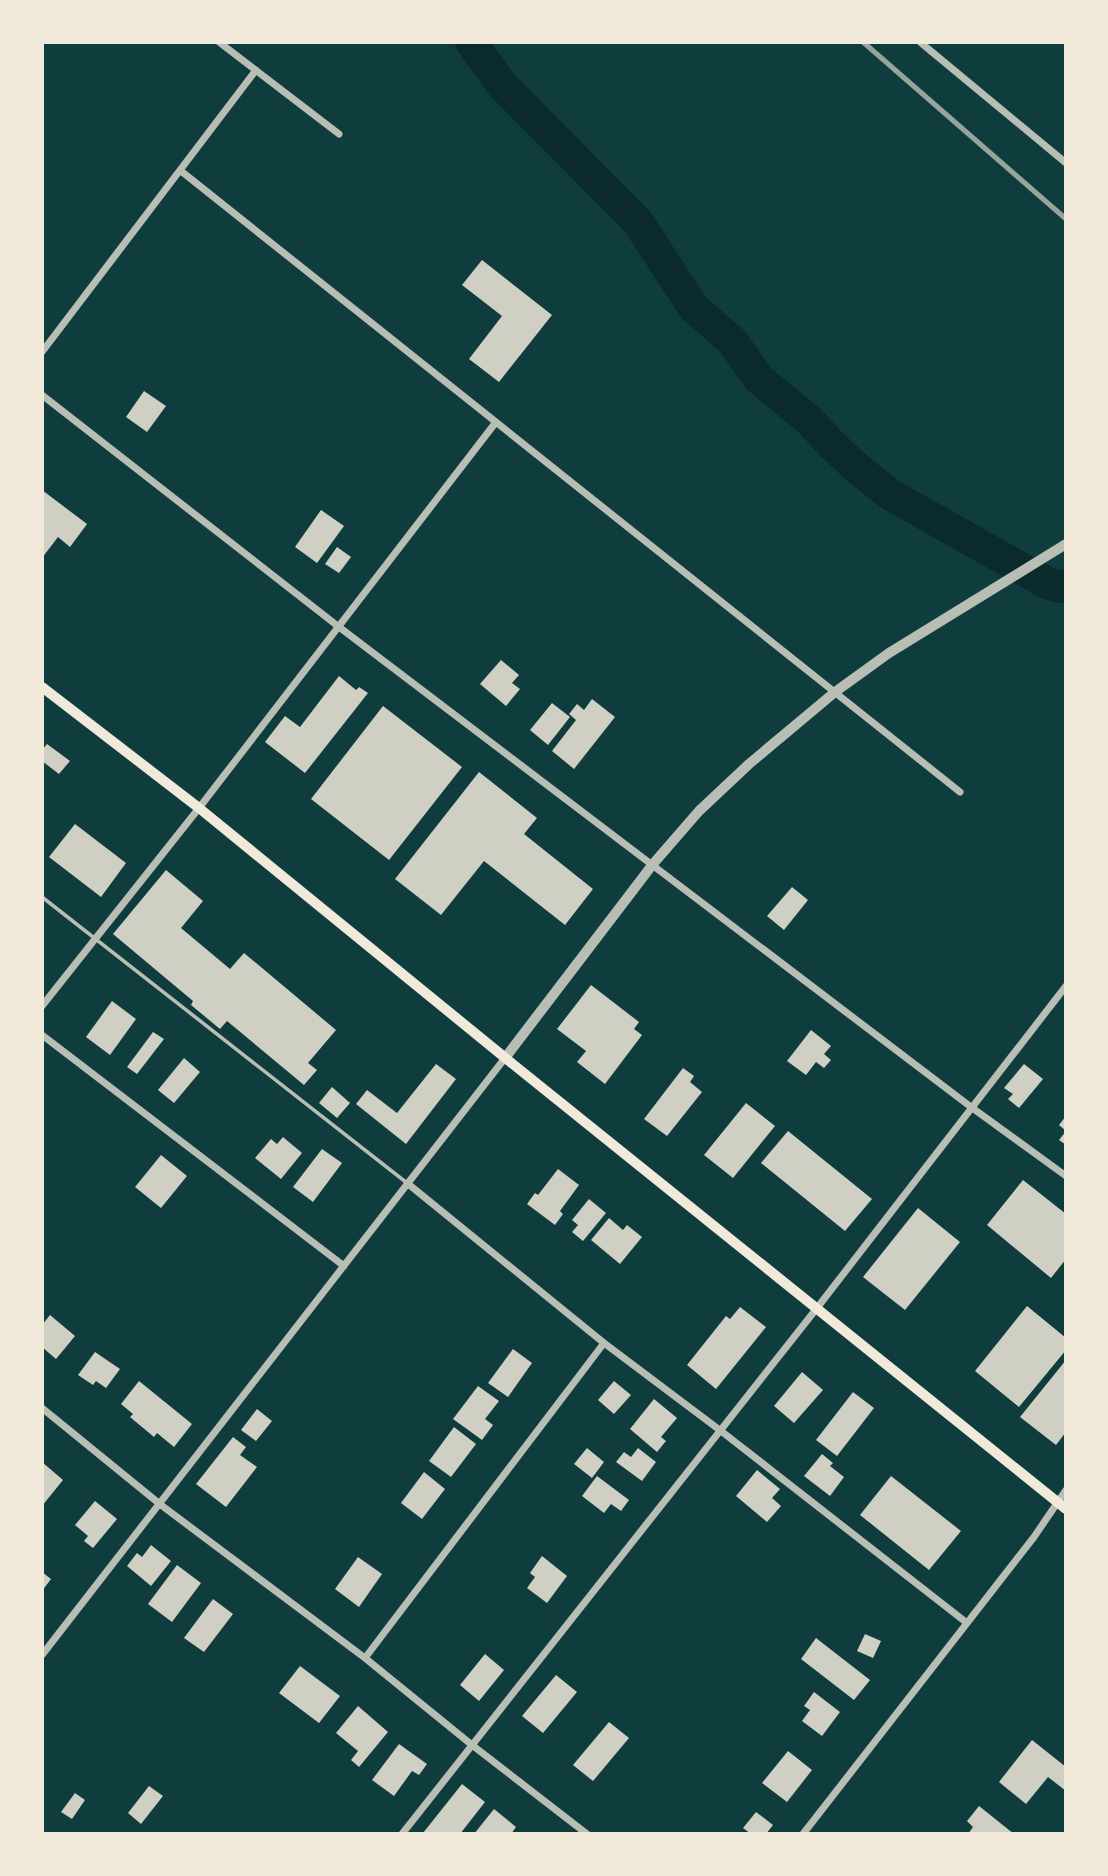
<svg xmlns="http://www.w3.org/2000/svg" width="1108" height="1876" viewBox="0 0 1108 1876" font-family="Raleway,sans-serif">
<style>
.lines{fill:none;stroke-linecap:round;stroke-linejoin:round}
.river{stroke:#0a2a2b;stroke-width:32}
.building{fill:#cfcfc3}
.service{stroke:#b8beb3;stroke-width:3.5}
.minor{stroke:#b8beb3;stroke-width:7}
.tertiary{stroke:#b8beb3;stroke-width:10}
.secondary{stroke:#f1e9da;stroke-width:10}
.rail{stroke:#97a49c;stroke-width:5}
</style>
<rect width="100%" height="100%" fill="#0f3d3e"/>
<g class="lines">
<!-- river -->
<path class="river" d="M471,42L502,85L637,221L694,308L733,342L758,378L810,421L831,444L858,469L891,495L1047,583L1058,587L1066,585"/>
</g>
<!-- building -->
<path class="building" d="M482,260L552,315L499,382L469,359L502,316L462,285Z
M144,391L166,406L147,432L126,417Z
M42,490L87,524L70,547L58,537L42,558Z
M321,510L344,526L317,563L295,547Z
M337,547L351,557L339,573L325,564Z
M501,660L519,675L512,683L520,689L506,706L480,684Z
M339,676L356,690L359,687L368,693L305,773L265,742L285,716L300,727Z
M592,699L615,717L574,769L552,751L576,720L569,714L577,704L584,710Z
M552,703L570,717L548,745L530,730Z
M383,706L462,767L389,860L311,799Z
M47,744L70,761L59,774L42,761V750Z
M479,772L537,818L524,834L593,889L565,925L484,861L441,915L395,879Z
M75,824L126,863L101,897L49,857Z
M166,870L203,901L181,928L230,969L244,953L336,1030L308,1063L317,1070L304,1085L227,1021L220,1029L191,1005L193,1001L113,934Z
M792,887L808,900L784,930L767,916Z
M591,985L639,1022L634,1029L642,1035L605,1084L577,1062L586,1051L557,1029Z
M112,1001L136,1019L110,1055L86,1037Z
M811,1030L831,1046L824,1054L831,1060L824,1068L816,1062L806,1075L787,1061Z
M153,1032L164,1039L137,1074L127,1067Z
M184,1058L200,1072L174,1103L158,1090Z
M436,1064L456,1079L406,1144L356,1104L367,1090L397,1113Z
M1024,1064L1043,1079L1019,1108L1008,1099L1013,1094L1004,1088Z
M683,1068L694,1076L690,1082L702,1092L667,1136L644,1119Z
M332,1087L350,1103L337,1118L319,1103Z
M746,1103L775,1126L733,1178L704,1155Z
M1066,1116V1145L1059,1140L1066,1131L1059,1125Z
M788,1131L872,1199L845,1231L761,1163Z
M283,1137L302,1153L281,1179L255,1158L271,1139L277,1144Z
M322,1149L342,1163L313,1202L293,1187Z
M161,1155L187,1176L161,1208L135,1187Z
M558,1169L579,1185L560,1211L563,1214L555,1225L527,1204L535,1193L538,1195Z
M1023,1180L1066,1214V1259L1051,1278L987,1225Z
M589,1199L606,1213L583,1241L572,1232L578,1225L572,1220Z
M918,1208L960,1242L905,1310L863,1277Z
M609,1218L623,1230L627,1225L642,1237L620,1264L591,1240Z
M1027,1306L1066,1338V1350L1019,1407L975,1371Z
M740,1307L766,1327L716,1389L687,1365L726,1316L730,1319Z
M50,1315L75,1336L56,1359L42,1347V1325Z
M513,1349L532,1363L508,1397L488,1383Z
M95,1352L120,1369L106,1388L96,1381L93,1385L78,1375Z
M1066,1360V1432L1056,1445L1020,1417Z
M802,1372L823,1390L794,1423L774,1406Z
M139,1381L192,1424L174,1447L157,1433L154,1437L130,1417L133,1414L121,1404Z
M614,1381L631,1395L614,1414L598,1400Z
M478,1386L499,1401L485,1419L493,1425L482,1440L453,1419Z
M853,1392L874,1408L837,1456L816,1440Z
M654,1399L677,1418L661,1437L666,1441L657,1452L630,1429Z
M257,1409L272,1421L256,1441L241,1430Z
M454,1427L476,1444L451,1477L429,1461Z
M233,1437L246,1447L240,1455L257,1467L226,1507L196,1484Z
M587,1448L604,1462L592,1478L574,1464Z
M638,1448L656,1462L642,1481L616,1462L624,1452L631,1457Z
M822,1454L833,1463L830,1466L844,1477L830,1496L804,1476Z
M42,1462L63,1480L42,1506Z
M757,1470L780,1489L772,1498L781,1506L767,1522L736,1496Z
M424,1472L445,1489L422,1519L401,1503Z
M597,1476L629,1500L621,1511L611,1504L604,1513L582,1496Z
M891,1476L961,1531L929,1570L860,1515Z
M95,1501L117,1519L93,1548L84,1541L88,1536L75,1525Z
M151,1545L171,1561L151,1586L127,1566L137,1553L142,1557Z
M542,1556L567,1576L547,1603L527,1588L535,1577L530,1573Z
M358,1557L382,1574L359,1607L335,1589Z
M177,1565L201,1583L172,1622L148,1604Z
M42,1572L51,1579L42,1591Z
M213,1599L233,1614L204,1652L184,1638Z
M865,1634L881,1641L873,1658L857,1651Z
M816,1638L870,1680L854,1700L801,1659Z
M485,1654L504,1670L479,1701L460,1685Z
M300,1666L340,1696L319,1723L279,1693Z
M556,1675L577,1692L543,1733L522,1716Z
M814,1692L840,1712L822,1736L802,1721L810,1710L804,1706Z
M358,1706L388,1732L359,1767L351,1760L358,1751L336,1733Z
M609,1722L629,1738L593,1781L573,1765Z
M1032,1740L1066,1767V1791L1048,1777L1026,1804L999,1782Z
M399,1744L427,1764L419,1775L412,1771L394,1796L372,1780Z
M788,1751L812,1770L787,1802L762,1783Z
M462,1784L485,1802L460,1834H424L423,1833Z
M149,1786L163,1796L141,1824L128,1813Z
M75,1793L85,1800L72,1819L61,1812Z
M979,1806L1014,1834H968L973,1827L967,1821Z
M494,1809L516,1827L511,1834H474Z
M756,1812L773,1825L766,1834H751L743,1828Z"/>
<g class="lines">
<!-- service -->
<path class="service" d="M42,897L407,1183"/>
<!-- minor -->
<path class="minor" d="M219,42L339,134
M920,42L1066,163
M181,171L960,792
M42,352L256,70
M42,395L339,627L971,1107L1066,1176
M42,1006L199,808L496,422
M42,1035L344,1266
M407,1183L604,1343L721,1431L967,1623
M42,1408L161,1505L365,1658L472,1745L587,1834
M42,1655L505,1058
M365,1658L604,1343
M402,1834L817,1308L1066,986
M803,1834L1034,1537L1066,1490"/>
<!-- tertiary -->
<path class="tertiary" d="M505,1058L653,864L699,811L749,764L835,692L889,653L1066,544"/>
<!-- secondary -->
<path class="secondary" d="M42,687L199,808L514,1065L1066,1509"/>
<!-- rail -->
<path class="rail" d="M863,42L1066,219"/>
</g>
<!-- border -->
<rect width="1108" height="1876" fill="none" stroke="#f1e9da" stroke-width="88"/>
</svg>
